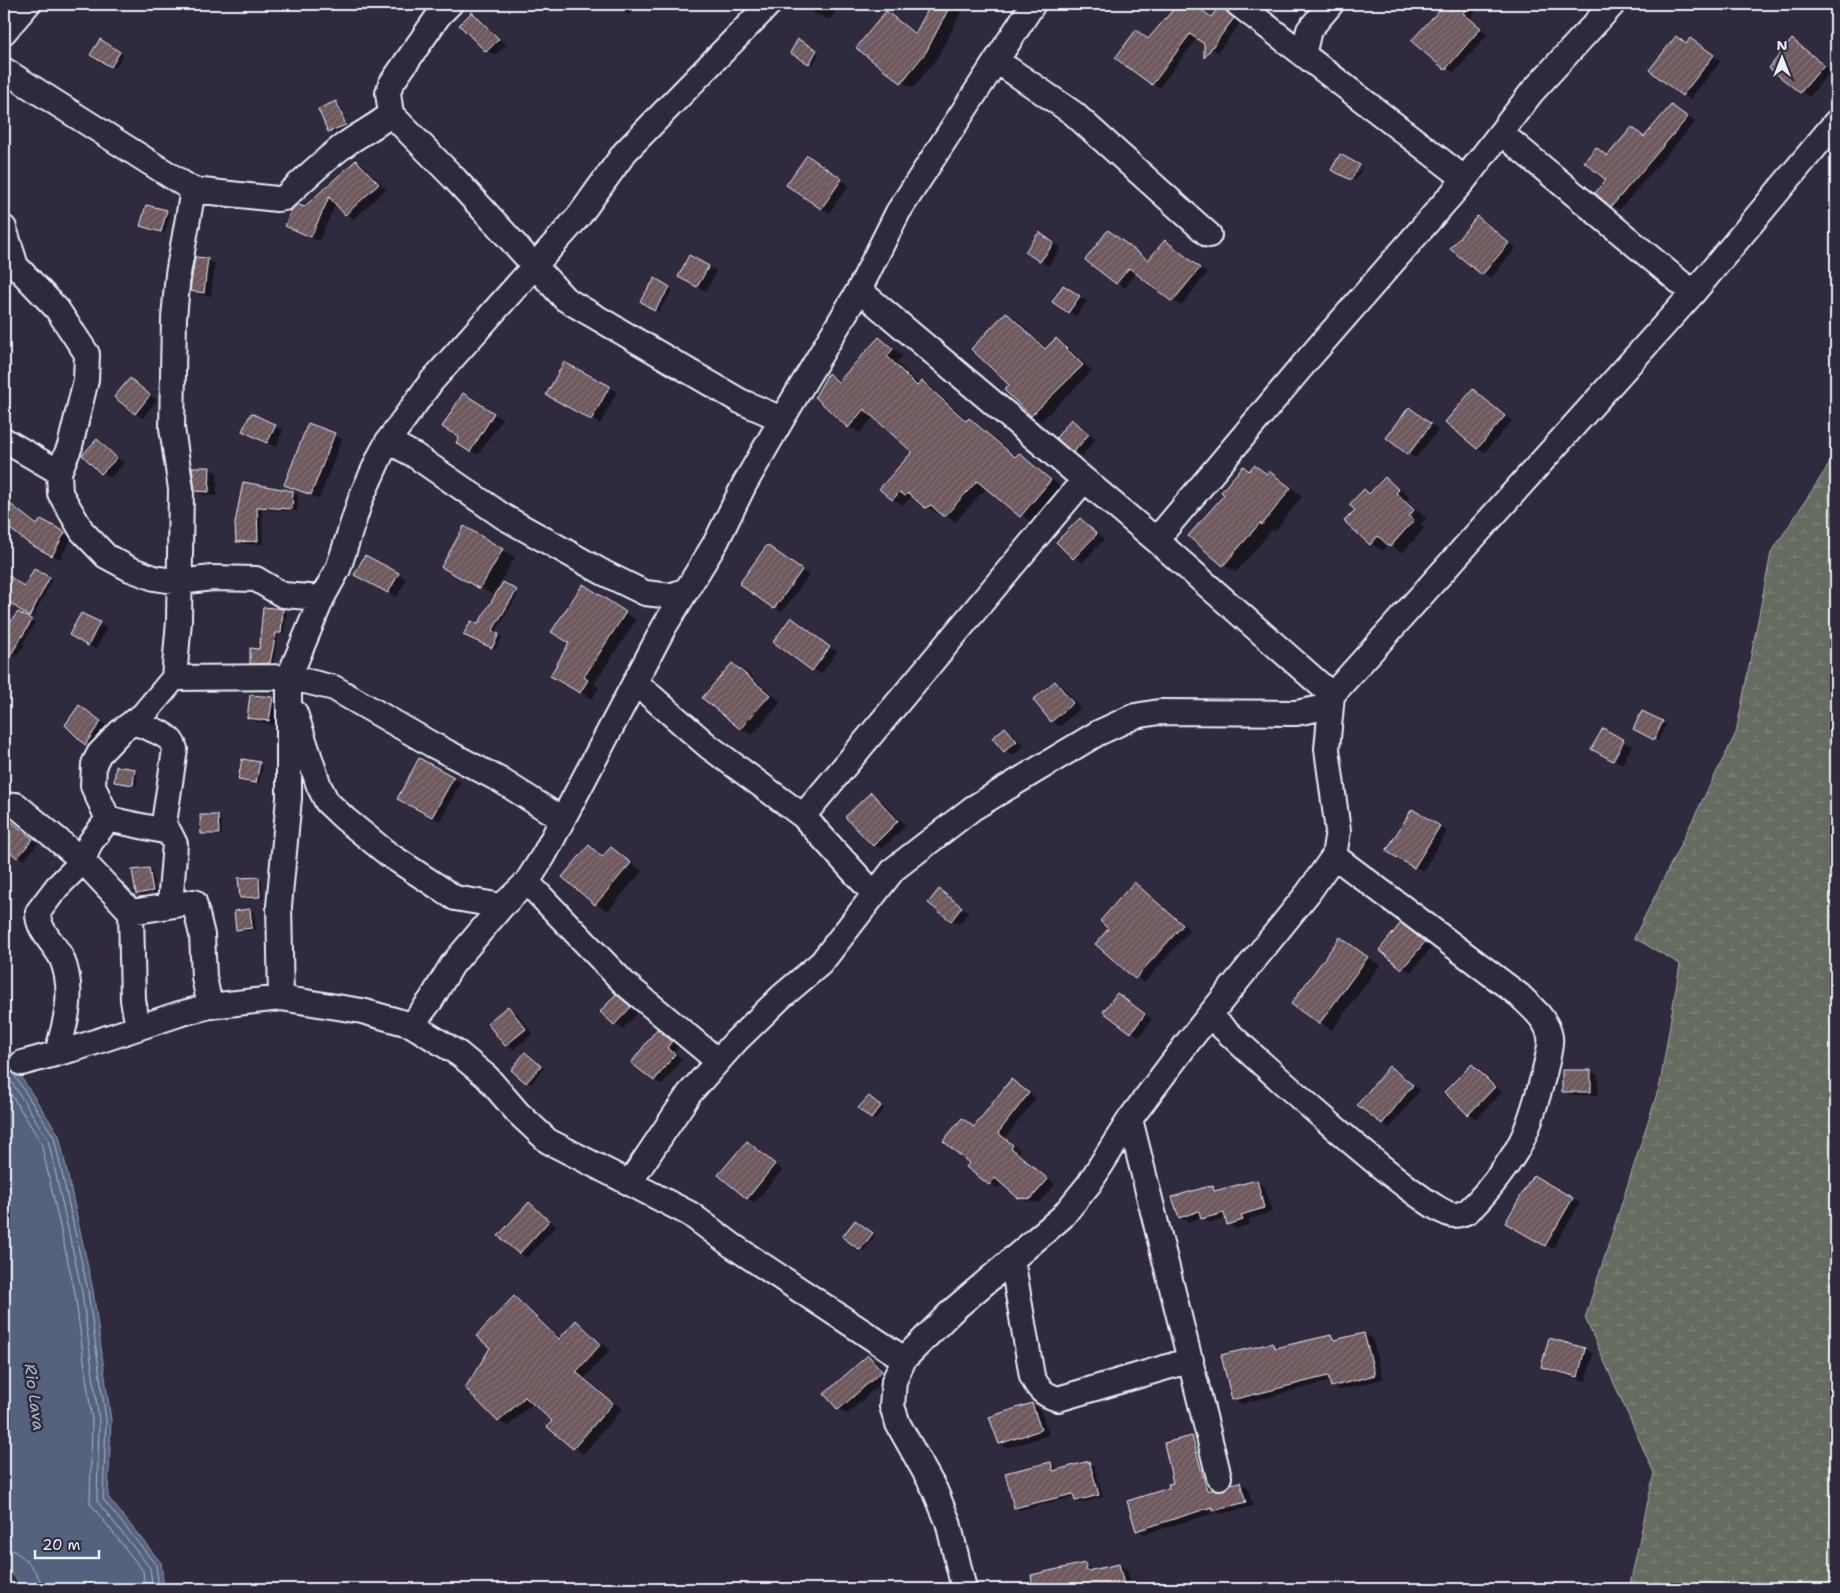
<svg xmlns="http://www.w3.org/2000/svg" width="1840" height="1593" viewBox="0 0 1840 1593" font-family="'Shantell Sans',sans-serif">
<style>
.wetland{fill:url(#wetland-marsh);stroke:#a6aeac}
.water{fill:#54627d;stroke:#8f9bae}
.shadow{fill:#0007}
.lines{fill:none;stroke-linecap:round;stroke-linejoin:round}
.shore{stroke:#adb8c7;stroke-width:1}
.building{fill:url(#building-hatch);stroke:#e8f1f8}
.minor-casing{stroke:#e8f1f8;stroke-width:28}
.minor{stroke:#2f2a3d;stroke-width:24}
.labels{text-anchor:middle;stroke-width:5;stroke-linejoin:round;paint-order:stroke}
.water-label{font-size:16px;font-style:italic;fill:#adb8c7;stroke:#2f2a3d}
</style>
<defs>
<pattern id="wetland-marsh" width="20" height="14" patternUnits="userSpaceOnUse" patternTransform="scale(1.25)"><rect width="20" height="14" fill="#646c5f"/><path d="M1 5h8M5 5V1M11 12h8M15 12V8" fill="none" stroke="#7a8177"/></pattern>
<pattern id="building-hatch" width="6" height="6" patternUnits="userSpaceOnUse" patternTransform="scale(1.25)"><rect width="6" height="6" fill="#6e585c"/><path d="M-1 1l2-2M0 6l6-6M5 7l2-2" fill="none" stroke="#837074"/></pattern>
</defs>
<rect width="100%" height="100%" fill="#2f2a3d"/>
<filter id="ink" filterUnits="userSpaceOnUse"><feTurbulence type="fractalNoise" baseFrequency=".02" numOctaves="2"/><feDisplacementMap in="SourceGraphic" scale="10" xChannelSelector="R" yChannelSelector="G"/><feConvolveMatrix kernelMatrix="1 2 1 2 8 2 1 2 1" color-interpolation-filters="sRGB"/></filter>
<g filter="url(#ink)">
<!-- wetland -->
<path class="wetland" d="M1836,454V1589H1629L1654,1473L1585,1318L1660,1084L1680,964L1634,938L1736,733L1771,553Z"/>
<!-- water -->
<path class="water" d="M4,1051L59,1135L93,1290L111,1420L108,1497L161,1563L164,1589H25L4,1565Z"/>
<!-- shadow -->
<path class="shadow" d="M608,4H635L629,15Z
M817,4H838L831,20L813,13Z
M933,4H953L963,9L937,58L913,88L902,82L886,12L916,34Z
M1179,4H1195L1212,18L1220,6L1240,23L1218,52L1197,38L1159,88L1152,84L1136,31L1149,40Z
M1447,4H1482L1470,18L1488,34L1454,73L1413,40Z
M472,14L480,19L506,45L495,55L487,51Z
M1676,38L1687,44L1691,39L1721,61L1690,99L1683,95Z
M100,41L123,55L115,68L92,54Z
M1793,41L1831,70L1809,97L1771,68Z
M802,44L819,53L813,65L791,53Z
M336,103L339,105L348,127L333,133L329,131Z
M1678,110L1695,122L1619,210L1612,206L1608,180L1596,149L1608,157L1632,129L1645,138Z
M4,118L8,124L4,127Z
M1340,156L1362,168L1355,181L1333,169Z
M356,161L364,166L386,189L354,219L336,203L319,241L294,230L304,209Z
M815,161L849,185L829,213L788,185Z
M167,212L170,214L165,233L141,226Z
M1478,218L1516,248L1490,279L1452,249Z
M1048,238L1061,248L1048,266L1027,252Z
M1165,242L1207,273L1181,306L1137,272L1125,288L1087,260L1149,261Z
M690,257L716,271L706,291L679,276Z
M207,260L215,264L211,296L199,295L192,290Z
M656,279L673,290L658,312L642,301Z
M1071,291L1087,301L1076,316L1069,312Z
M1006,314L1016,319L1047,349L1057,340L1066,346L1092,371L1041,421L1031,415L1010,385Z
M879,338L903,356L896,362L920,385L922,382L933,388L968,421L969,419L979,425L1017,457L1019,454L1029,460L1061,487L1031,522L987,487L955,522L940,511L937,513L926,507L918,500L916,501L910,498L903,505L893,499L914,452L874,416L860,433L849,427L828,375L839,381Z
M564,364L617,392L600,424L547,395Z
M130,380L157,400L143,418L135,413Z
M1474,391L1512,421L1485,452L1477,448Z
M471,400L502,419L478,455L457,442Z
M1417,413L1438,430L1416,458L1408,454Z
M252,414L283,430L276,447L252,435Z
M1072,420L1096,439L1082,456L1074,452Z
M334,434L342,439L319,499L286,485Z
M97,441L124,463L110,478L83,455Z
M1255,466L1282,480L1302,496L1275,531L1273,529L1236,572L1224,565L1250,472Z
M210,469L217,473V496L204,495L196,491Z
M1385,478L1410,497L1407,501L1426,518L1421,524L1425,528L1402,553L1388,544L1383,551L1371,544L1357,510L1364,491L1370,494Z
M244,483L292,492L298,495L297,511L262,510L263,544H242L237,541Z
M4,499L39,526L41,521L72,538L60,559L29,542L4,522Z
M1080,519L1104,539L1082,563L1058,542Z
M465,528L515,557L493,595L443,566Z
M775,551L809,575L782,612L774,608Z
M365,557L406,579L397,597L356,574Z
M34,570L52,580L33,618L4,597V573L24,588Z
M504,583L519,593L495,633L502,637L496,649L468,637L478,625Z
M594,593L636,620L594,684L599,687L592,699L551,675L571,643Z
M282,610L273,665H254L251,663Z
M284,611L287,612L284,634H282Z
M19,613L35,623L23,643L25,645L14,657L4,650V633Z
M81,614L107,628L96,649L71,635Z
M799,624L837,652L821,674L774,641Z
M733,664L745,671L781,702L752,735L740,728Z
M1055,683L1063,687L1080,708L1060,726L1052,721Z
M272,699L280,703L277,725L257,722L249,717Z
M80,706L108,727L94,748L66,725Z
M1643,712L1666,724L1658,741L1635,729Z
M1005,728L1013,733L1024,746L1013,755L1005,751Z
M1603,730L1632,746L1622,764L1593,748Z
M259,764L263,766L259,784L240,779Z
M117,767L138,772L136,786L115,781Z
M453,778L461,782L440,821L406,803Z
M871,794L879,798L906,826L882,849L874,845Z
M1412,810L1447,831L1423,871L1388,850Z
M218,816L221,818L222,835L206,836L202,834Z
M4,824L9,828L12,824L38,843L24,860L4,845Z
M589,847L604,856L611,848L642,871L608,911L596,904Z
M149,869L152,871L156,893L141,895L137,893Z
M259,878L262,880L263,898L245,899L241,897Z
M1135,884L1190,930L1144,983L1097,944L1110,929Z
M947,895L969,912L959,924L952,920Z
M250,910L254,912L256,930L240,931L237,929L235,912Z
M1409,929L1432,947L1411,972L1403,968Z
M1341,938L1380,965L1332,1030L1293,1004Z
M616,996L638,1012L623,1029L601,1012Z
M1125,999L1152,1019L1140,1036L1132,1032Z
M508,1008L516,1012L533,1034L514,1049L506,1045Z
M658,1030L679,1046L674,1053L682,1059L662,1085L654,1080Z
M529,1056L544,1068L531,1084L513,1070Z
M1472,1065L1480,1070L1502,1092L1476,1119L1469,1114Z
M1590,1071L1598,1075V1095H1571L1563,1091Z
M1397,1072L1420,1090L1390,1128L1382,1123Z
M1019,1085L1036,1098L1005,1138L1020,1150L1018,1153L1055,1184L1039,1203L1027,1201L1002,1183L998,1189L968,1166L971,1162L962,1119L975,1128Z
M872,1099L884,1109L875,1120L872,1118Z
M747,1143L782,1170L755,1202L747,1198Z
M1533,1176L1580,1203L1553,1249L1506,1222Z
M1256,1181L1264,1186L1272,1212L1249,1219L1250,1224L1236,1229L1228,1224L1227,1218L1210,1223L1202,1217L1188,1222L1180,1217L1212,1187L1220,1191Z
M529,1204L556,1226L527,1258L519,1253Z
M859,1224L875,1236L864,1251L861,1249Z
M514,1298L523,1303L561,1338L576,1322L586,1328L610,1350L585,1378L622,1409L583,1454L548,1427L553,1421L533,1403L508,1426L498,1421L491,1348Z
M1364,1334L1372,1338L1383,1379L1340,1390L1332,1386L1331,1381L1241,1404L1233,1400L1222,1356L1272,1344L1280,1348L1331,1337L1337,1340Z
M1549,1340L1585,1349L1593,1354L1586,1381L1550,1371L1543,1367Z
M868,1357L876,1361L889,1376L847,1414L839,1409L825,1394Z
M1032,1405L1040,1409L1049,1435L1007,1448L1000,1443Z
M1192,1438L1200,1442L1213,1492L1223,1491L1240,1483L1248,1487L1253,1506L1222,1514L1217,1512L1145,1534L1137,1530L1174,1484Z
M1051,1463L1056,1466L1057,1472L1089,1463L1094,1465L1103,1497L1081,1503L1076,1501L1075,1497L1020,1510L1015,1507Z
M1085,1565L1093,1571L1119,1565L1127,1570L1132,1589H1035L1032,1576Z"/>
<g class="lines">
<!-- shore -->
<path class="shore" d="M4,1070L48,1139L82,1292L99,1421L97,1501L150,1568L153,1589
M13,1073L54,1137L88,1291L106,1420L103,1499L156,1565L159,1589
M4,1083L41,1142L75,1293L92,1421L90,1503L143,1571L145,1589
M4,1548C20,1549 41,1573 42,1589"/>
</g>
<!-- building -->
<path class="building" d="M931,4H951L926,52L901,83L856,48L886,11L915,34Z
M1178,4H1194L1211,17L1220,5L1234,18L1204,58V44L1190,34L1152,85L1115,58L1136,30L1148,39Z
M1445,4H1472L1463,13L1481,28L1445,70L1411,41Z
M472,12L499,39L486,52L459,25Z
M1676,36L1686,44L1690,38L1714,55L1682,96L1649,70Z
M100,39L120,52L111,67L90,55Z
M798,39L817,50L809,64L790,53Z
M1792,39L1824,65L1800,93L1769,68Z
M336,101L346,125L328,132L318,109Z
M1671,105L1688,117L1611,207L1595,193L1606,180L1584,162L1596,147L1607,156L1632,127L1644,137Z
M1340,154L1360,165L1351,180L1331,170Z
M807,155L842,179L821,209L786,185Z
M356,160L379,184L345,215L329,197L311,237L285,226L292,209L297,204L304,207Z
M146,205L167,210L161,232L140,226Z
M1477,216L1509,243L1482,275L1450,249Z
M1108,230L1148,260L1165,240L1200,268L1172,302L1129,268L1116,284L1085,260Z
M1039,232L1054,243L1040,262L1025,252Z
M689,255L709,266L697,287L678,277Z
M195,257L208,258L204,293L190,291Z
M655,278L670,287L654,311L640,301Z
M1063,285L1080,296L1068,313L1052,302Z
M1006,312L1045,349L1056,338L1083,365L1031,416L1004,390L1009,385L971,349Z
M879,337L893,349L887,356L917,386L922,381L966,421L969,418L1015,457L1019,453L1051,480L1020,517L977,481L944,517L931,505L925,508L908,493L905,496L900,492L892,500L879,489L912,452L864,409L848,428L815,397L828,373L838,382Z
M564,362L610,386L591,420L546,395Z
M130,378L150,395L135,414L114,397Z
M1473,389L1505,416L1477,449L1445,422Z
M463,393L494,413L470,452L456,443L459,437L442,427Z
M1409,407L1431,424L1408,455L1386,438Z
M251,413L276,425L267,443L242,431Z
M1071,419L1089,434L1073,453L1056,438Z
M308,423L335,433L311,495L284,485Z
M97,439L117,458L101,474L82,455Z
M1254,465L1267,474L1269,471L1291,488L1262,525L1260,523L1223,566L1188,536L1224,495L1221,492L1243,466L1249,471Z
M192,467H210L209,492L195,491Z
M1385,477L1399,490L1396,493L1414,510L1409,516L1414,520L1390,547L1378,536L1370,545L1344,521L1355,510L1349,505L1364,489L1369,494Z
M243,482L293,491L292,509L257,507L258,541L236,542L235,523Z
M4,499L37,525L41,519L65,532L52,556L28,543L4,524Z
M1080,518L1097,534L1073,559L1056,542Z
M464,526L503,549L480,589L441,567Z
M767,545L802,570L774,609L739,584Z
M365,555L399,573L388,593L354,575Z
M34,569L50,577L29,617L4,598V572L24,587Z
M503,582L517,590L492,631L499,634L492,648L463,635L471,621L478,624Z
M583,584L626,612L584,677L588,680L580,693L550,676L569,643L551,632Z
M263,607L283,609L281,633H276L270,663L250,664V648L259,649Z
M18,612L32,620L4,666V631Z
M81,613L100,622L88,646L69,635Z
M791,617L830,647L812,671L773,642Z
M732,663L770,695L740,729L702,698Z
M1055,681L1073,703L1051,722L1033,700Z
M250,695L273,697L269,721L247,718Z
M79,705L101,721L85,745L65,725Z
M1642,711L1663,721L1654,740L1633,729Z
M1005,727L1017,741L1004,752L992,738Z
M1603,728L1624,740L1613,761L1591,749Z
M419,758L454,777L432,817L397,799Z
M242,759L260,762L256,783L238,780Z
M116,766L135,769L133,785L114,782Z
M871,792L898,821L873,846L845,817Z
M1412,809L1440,826L1414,868L1386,851Z
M200,815H218L219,834H201Z
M12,822L33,839L17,858L4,846V832Z
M589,845L602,857L611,847L631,863L595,905L562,877Z
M149,868L153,891L136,894L132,870Z
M259,877L260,897L240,898L238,878Z
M1134,882L1183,925L1135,979L1095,944L1108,929L1100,921Z
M939,889L962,907L951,921L928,903Z
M250,909L252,928L236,930L234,911Z
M1401,923L1425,942L1402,969L1379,950Z
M1340,937L1368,957L1319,1024L1291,1004Z
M1117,993L1145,1014L1131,1033L1103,1012Z
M616,994L631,1007L614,1025L600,1012Z
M508,1006L526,1029L505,1046L487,1023Z
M657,1029L672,1041L667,1048L675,1054L654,1081L631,1063Z
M525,1052L541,1066L526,1083L511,1070Z
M1472,1064L1495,1087L1468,1115L1444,1092Z
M1389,1066L1413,1085L1382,1124L1357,1105Z
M1562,1070H1591V1092H1562Z
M1011,1079L1029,1093L998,1133L1013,1145L1011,1148L1048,1179L1031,1199L1018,1198L995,1178L989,1185L966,1167L969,1163L943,1141L962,1118L974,1127Z
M869,1096L881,1106L871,1119L858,1108Z
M747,1141L775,1164L747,1199L718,1175Z
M1533,1175L1573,1198L1545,1246L1505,1223Z
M1257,1180L1264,1208L1241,1215L1243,1220L1227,1225L1224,1213L1201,1219L1199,1211L1179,1218L1172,1197L1213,1185L1214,1191Z
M529,1202L549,1221L519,1254L498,1236Z
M855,1220L873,1233L860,1250L842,1237Z
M514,1296L559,1339L576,1320L601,1344L576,1372L613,1403L573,1449L547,1427L552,1421L525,1397L498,1422L465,1388L490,1348L476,1336Z
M1364,1333L1375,1375L1331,1387L1328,1376L1232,1400L1221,1355L1272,1343L1275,1348L1331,1335L1334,1340Z
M1549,1338L1585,1348L1578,1377L1541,1367Z
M868,1355L882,1371L838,1410L824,1394Z
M1032,1403L1041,1430L999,1444L989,1417Z
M1192,1436L1207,1490H1223L1230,1484L1240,1482L1246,1502L1213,1511L1212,1507L1136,1531L1127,1501L1169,1488L1168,1484L1173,1483L1164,1443Z
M1089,1461L1099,1495L1075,1501L1073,1494L1014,1508L1005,1473L1051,1462L1053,1471Z
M1085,1563L1087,1571L1119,1564L1125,1589H1033L1031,1575Z"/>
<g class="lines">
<!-- minor casing -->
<g class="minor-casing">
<path id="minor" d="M450,4L439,15L391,84L388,93L391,114L455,179L565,299L740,401L782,419
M1238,4L1465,179
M4,32L28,4
M1303,55L1309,30L1331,4
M997,61L1073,113L1209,235
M4,70L193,190L277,199L284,198C304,179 324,160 346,144C361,133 377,126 391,114
M1501,133L1693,293
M4,228L16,266L57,309L87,354L86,380L70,446L59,472L60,493L82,531L106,556L130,569L154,578L180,582L212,578L256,579L283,595L322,598
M859,290L1156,540L1332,695
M4,440L59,472
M388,441L414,455L504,517L604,573L645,593L671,596L688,589
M1156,540L1309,358L1465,179L1532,92L1613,4
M174,678L289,677L334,688L431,744L500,780L562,819
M636,683L708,746L803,816L874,894
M295,713L319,786L327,802L345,819L388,854L455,898L502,906
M133,722C147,728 172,733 175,749L163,830
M16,805L83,861L131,912L133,1000L138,1027
M803,816L1084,480
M108,819L169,832L175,844L170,905
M527,882L624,983L718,1061
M131,912L194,902L202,935L204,977L210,1006
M281,998L279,906L289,798V677L322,598L338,569L361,498L380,456L388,441L431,382L579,216L625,152L769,4
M1210,1016C1240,1044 1427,1216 1454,1215C1458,1215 1466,1213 1469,1210C1484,1197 1513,1159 1521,1142C1529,1127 1553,1051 1550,1037C1547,1019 1532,1008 1519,995L1334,856
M412,1025L431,1000L452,965L502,906L527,882L544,855L664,627L716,542L744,485L782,419L859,290L898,212L1033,4
M57,1053C66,1022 75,991 62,959C55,944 37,930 38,912L57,887L83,861L90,843L108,819L93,786L94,764L99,754L121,731L143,715L174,678L179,621L181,489L172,428L174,318L178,274L193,190
M22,1063L77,1048L179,1014L210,1006L281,998L362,1011L412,1025L459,1054L487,1077L518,1113L548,1141L690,1214L733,1246L904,1359
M1130,1119L1219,1477
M630,1182L689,1094L736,1041L781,997L821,963L894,869L973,808L1098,733L1135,716L1159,712L1296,713L1331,706
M1012,1259L1032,1376C1038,1389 1044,1395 1058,1399L1191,1360
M964,1589L948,1522L935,1490L898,1424L892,1406L894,1381L904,1359L952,1311L1062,1217L1089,1184L1130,1119L1188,1042L1308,893L1334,856L1338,831L1327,749L1332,695L1693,293L1836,122"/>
</g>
<!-- minor -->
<use href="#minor" class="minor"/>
</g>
</g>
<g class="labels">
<!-- water labels -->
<g class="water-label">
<text transform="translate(35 1397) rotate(82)" y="6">Rio Lava</text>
</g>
</g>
<!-- margin -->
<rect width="1840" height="1593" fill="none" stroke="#2f2a3d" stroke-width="20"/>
<rect x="10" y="10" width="1820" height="1573" fill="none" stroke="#e8f1f8" stroke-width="2" filter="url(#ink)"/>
<!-- north arrow -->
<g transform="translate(1782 58)" stroke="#2f2a3d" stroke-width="4" paint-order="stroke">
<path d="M0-4L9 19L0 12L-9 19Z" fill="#e8f1f8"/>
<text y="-8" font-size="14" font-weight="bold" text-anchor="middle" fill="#e8f1f8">N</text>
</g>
<!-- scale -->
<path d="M35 1550v8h64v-8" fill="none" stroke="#e8f1f8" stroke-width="2.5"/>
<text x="42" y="1550" font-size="15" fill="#e8f1f8" stroke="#2f2a3d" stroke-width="4" paint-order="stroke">20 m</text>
</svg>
